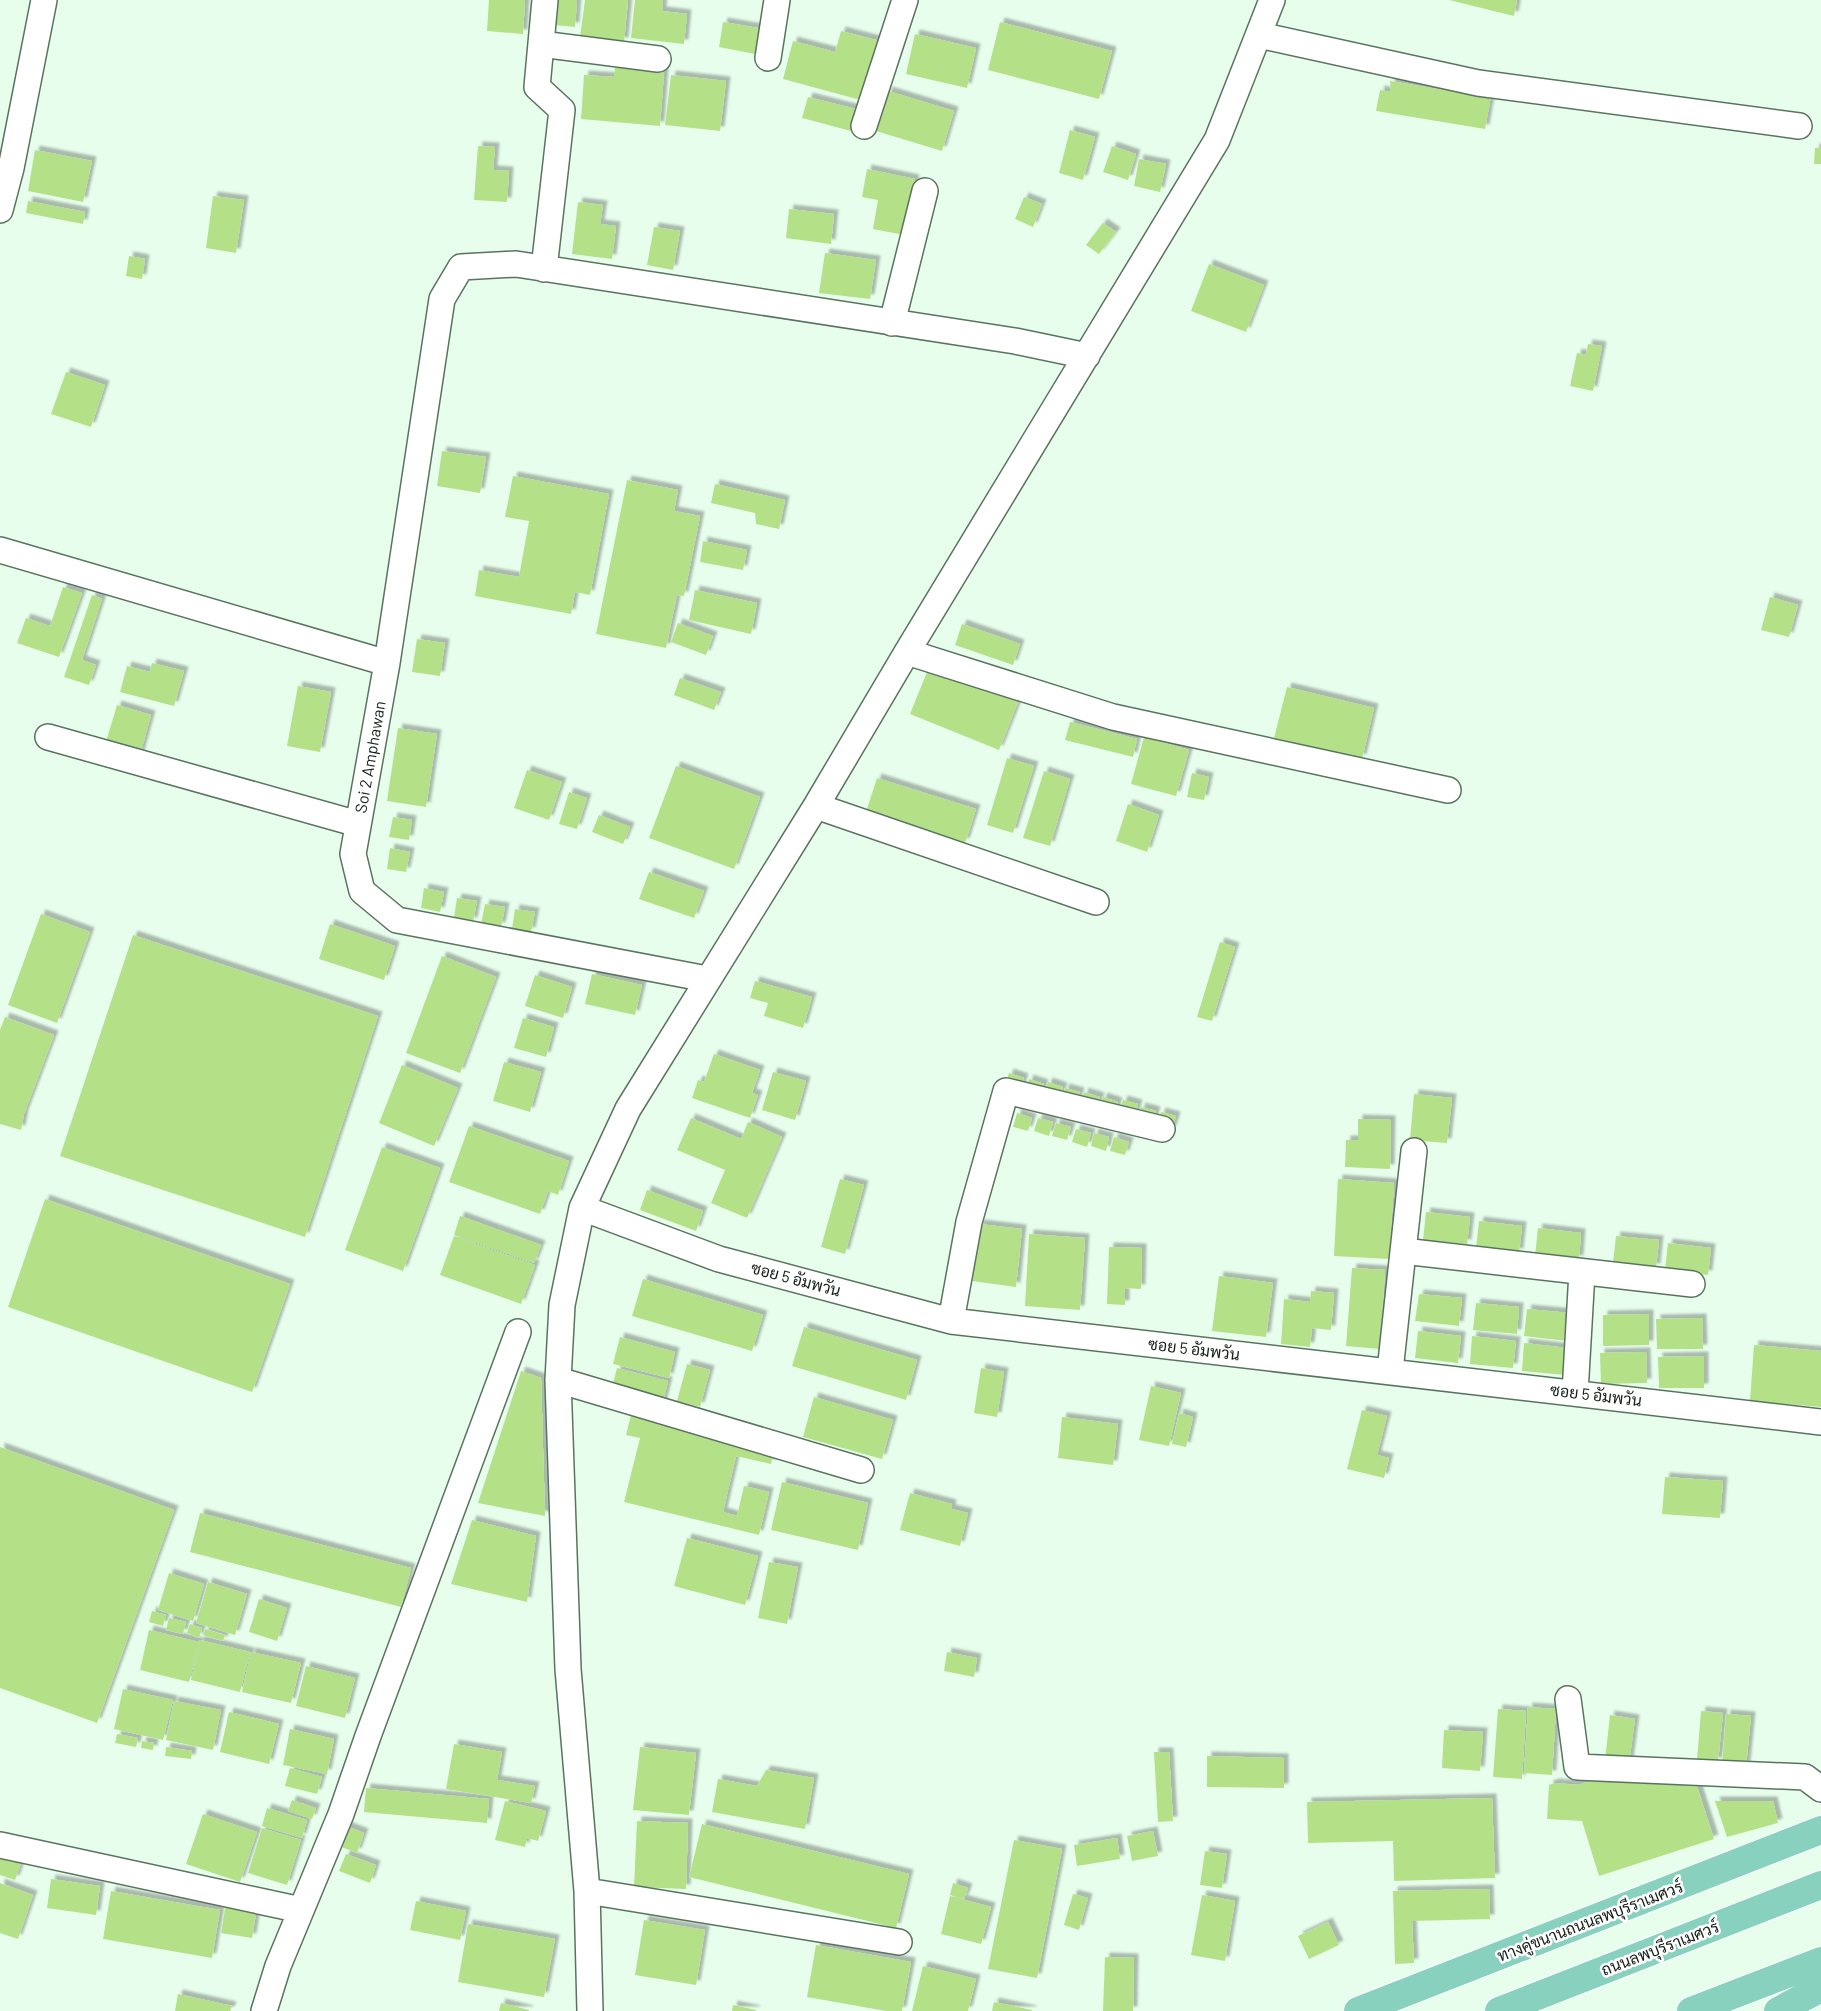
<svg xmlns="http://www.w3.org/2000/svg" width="1821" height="2011" viewBox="0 0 1821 2011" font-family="Barlow,Sarabun,sans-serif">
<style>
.building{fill:#b4e188;filter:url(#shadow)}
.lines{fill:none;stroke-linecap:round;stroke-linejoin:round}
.minor-casing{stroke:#5a735f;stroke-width:28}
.major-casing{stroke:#fff;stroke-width:30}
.minor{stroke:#fff;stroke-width:25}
.major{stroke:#88d1be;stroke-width:28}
.labels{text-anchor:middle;stroke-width:5;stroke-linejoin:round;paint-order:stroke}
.street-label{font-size:16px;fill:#141e16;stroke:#fff}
</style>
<defs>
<filter id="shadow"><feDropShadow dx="4.5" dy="-4.5" stdDeviation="1" flood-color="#0004"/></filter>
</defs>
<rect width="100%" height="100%" fill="#e7feec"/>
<!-- building -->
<path class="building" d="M489,0H525L523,34L487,31Z
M556,0H577L575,27L554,25Z
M585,0H628L624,42L580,37Z
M635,0H663L662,11L687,14L684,44L631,38Z
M1449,0H1517L1514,16Z
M723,22L764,29L760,55L719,47Z
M1000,22L1112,51L1099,99L988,70Z
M841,31L880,41L864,101L783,79L793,41L835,52Z
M915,34L976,48L967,88L906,74Z
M615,67L664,72L660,126L581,119L584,75L614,77Z
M671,75L726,81L720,131L665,125Z
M1390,81L1443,90L1444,82L1492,90L1485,129L1376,111L1380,90L1391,92Z
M888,91L954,111L942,151L876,131Z
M808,97L856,109L851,131L802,118Z
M1070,130L1095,137L1083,180L1059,173Z
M478,146L495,147L493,170L509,171L507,202L474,200Z
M1112,146L1136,154L1128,180L1103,172Z
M1815,148H1821V164H1814Z
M35,150L92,161L83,202L28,191Z
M1139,159L1166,164L1160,192L1134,186Z
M867,169L915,179L904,235L873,229L878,200L862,197Z
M213,196L244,200L236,253L206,248Z
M1024,197L1042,204L1033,227L1015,219Z
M28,201L85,212L83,224L26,213Z
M578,202L603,205L600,224L616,226L612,259L572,254Z
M789,209L834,214L831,244L786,238Z
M1103,223L1116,232L1099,254L1086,245Z
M654,227L680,231L673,270L647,265Z
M825,253L876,260L870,299L819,293Z
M129,256L145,259L142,279L126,276Z
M1209,264L1264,285L1246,332L1191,311Z
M1588,344L1602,346L1593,391L1570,386L1577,353L1586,355Z
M66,372L105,385L91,427L51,414Z
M442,451L486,457L480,493L437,486Z
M513,476L609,494L590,595L575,592L571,614L475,596L479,570L519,577L529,521L505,517Z
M627,480L678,490L674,511L700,516L684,596L677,595L666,648L596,634Z
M715,484L785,500L779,529L756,524L755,513L711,503Z
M703,541L747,550L743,570L700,562Z
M63,587L82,593L59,657L17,643L26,618L50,626Z
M695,590L757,603L751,634L689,620Z
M92,595L102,599L82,660L96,665L89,685L64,677Z
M1770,597L1798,605L1789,637L1761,630Z
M678,623L713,636L706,655L671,642Z
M962,624L1020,644L1013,665L955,645Z
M417,639L445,643L440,676L412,672Z
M152,663L184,671L174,706L120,692L127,666L150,672Z
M929,667L1018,702L999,750L910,714Z
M680,678L721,692L714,710L674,695Z
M298,686L331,692L320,752L287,746Z
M1287,687L1374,708L1362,759L1274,738Z
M117,705L151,715L140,755L105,745Z
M1070,722L1137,739L1133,757L1065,740Z
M398,728L437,734L426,807L387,801Z
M1144,737L1189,750L1176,796L1131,784Z
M1007,758L1034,766L1013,833L987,825Z
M676,766L760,797L734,869L649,838Z
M527,770L562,782L549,820L514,808Z
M1044,771L1070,779L1050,846L1023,838Z
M1192,773L1209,777L1204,800L1187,797Z
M877,778L976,809L965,843L866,812Z
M569,792L587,798L577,829L559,824Z
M1128,804L1159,815L1147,852L1116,841Z
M599,815L630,827L623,844L592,832Z
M393,817L412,820L409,840L389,837Z
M390,848L410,852L406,872L387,869Z
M649,872L704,891L694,918L639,899Z
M424,888L444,892L440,912L421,908Z
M457,898L477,901L473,922L454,918Z
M485,904L505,907L501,927L481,924Z
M515,909L535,912L531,932L512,929Z
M41,914L90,932L57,1023L8,1005Z
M330,924L395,946L384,980L319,959Z
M133,935L378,1016L305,1237L60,1156Z
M1220,942L1235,947L1212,1021L1197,1017Z
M442,956L496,977L460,1073L406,1053Z
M592,974L642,985L635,1015L585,1004Z
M535,975L572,987L563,1018L525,1006Z
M755,981L812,997L803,1028L764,1016L768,1003L750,998Z
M5,1017L54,1035L24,1114L21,1130L0,1124V1030Z
M523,1018L554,1027L546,1057L514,1048Z
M714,1054L760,1070L752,1093L758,1095L750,1118L692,1098L698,1080L704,1082Z
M504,1062L541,1072L530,1112L493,1101Z
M402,1065L458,1088L434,1146L379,1123Z
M773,1072L806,1081L795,1120L762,1110Z
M1009,1073L1024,1078L1020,1091L1005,1087Z
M1029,1079L1044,1084L1040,1097L1025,1092Z
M1048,1082L1063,1087L1059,1100L1044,1095Z
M1065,1088L1080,1092L1076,1105L1061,1101Z
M1084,1092L1100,1097L1096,1110L1081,1105Z
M1414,1094L1452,1098L1447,1143L1410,1140Z
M1103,1097L1118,1102L1114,1115L1098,1110Z
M1123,1100L1138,1104L1134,1118L1119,1113Z
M1141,1107L1156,1111L1152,1125L1137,1120Z
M1161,1112L1176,1116L1172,1130L1157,1125Z
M1017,1113L1032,1118L1028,1131L1013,1127Z
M691,1118L741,1139L748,1122L782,1137L747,1218L711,1203L725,1170L677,1150Z
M1038,1118L1053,1122L1049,1136L1034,1131Z
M1358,1119L1391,1120L1390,1169L1345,1167L1346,1140H1358Z
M1056,1123L1071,1127L1067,1140L1052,1136Z
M469,1126L569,1161L558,1195L548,1191L540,1214L449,1182Z
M1076,1129L1091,1133L1087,1147L1072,1142Z
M1094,1133L1109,1137L1106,1151L1091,1146Z
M1114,1137L1129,1142L1125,1155L1110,1151Z
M382,1147L440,1168L403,1271L345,1250Z
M840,1179L864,1185L845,1254L821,1247Z
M1338,1179L1394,1183L1389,1259L1334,1256Z
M647,1190L703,1211L696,1231L640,1210Z
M45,1199L290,1284L252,1392L8,1307Z
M1426,1212L1470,1217L1467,1244L1423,1240Z
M460,1216L541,1245L534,1263L454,1235Z
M1479,1221L1522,1226L1519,1253L1476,1248Z
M979,1224L1022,1229L1016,1287L972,1281Z
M1538,1228L1581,1233L1579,1260L1535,1255Z
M1029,1234L1085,1238L1080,1310L1025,1306Z
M454,1236L535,1265L521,1304L440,1275Z
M1616,1236L1659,1240L1656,1268L1613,1263Z
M1668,1243L1711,1248L1708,1275L1665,1270Z
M1109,1247L1142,1248L1141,1289L1125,1288V1305L1107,1304Z
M1352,1268L1385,1270L1380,1349L1346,1346Z
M1219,1276L1273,1283L1266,1337L1212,1331Z
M643,1279L763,1315L752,1351L632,1316Z
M1311,1291L1334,1293L1331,1330L1312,1328L1310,1347L1281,1344L1284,1299L1310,1302Z
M1419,1294L1462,1298L1459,1326L1415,1321Z
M1476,1303L1519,1307L1517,1334L1473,1330Z
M1527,1309L1570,1313L1567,1341L1524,1336Z
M1649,1314V1345L1603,1346V1315Z
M1702,1318L1703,1349H1657L1656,1319Z
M804,1327L917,1360L906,1400L792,1366Z
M1418,1331L1461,1336L1458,1363L1415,1358Z
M1472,1336L1516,1341L1513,1368L1470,1364Z
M620,1337L675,1352L669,1378L613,1364Z
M1524,1343L1568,1348L1565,1375L1522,1371Z
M1754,1345L1821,1351V1407L1750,1401Z
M1646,1352L1647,1383L1601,1384L1600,1353Z
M1704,1356V1388H1659L1658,1357Z
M687,1364L710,1370L700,1407L677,1401Z
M617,1368L668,1381L662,1406L611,1392Z
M981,1368L1004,1372L997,1417L974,1413Z
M521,1371L541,1378L545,1516L478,1503Z
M1151,1386L1181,1393L1169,1446L1139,1440Z
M814,1397L893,1420L882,1459L803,1437Z
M1362,1410L1387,1416L1377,1455L1389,1458L1384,1478L1347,1469Z
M1179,1413L1193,1417L1186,1447L1172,1444Z
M631,1415L774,1450L771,1464L736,1456L723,1512L737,1516L744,1486L769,1492L759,1535L624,1502L640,1438L626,1435Z
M1062,1417L1118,1424L1113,1465L1058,1458Z
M0,1447L174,1510L97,1723L0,1688Z
M1665,1477L1723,1481L1720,1518L1662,1514Z
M782,1482L868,1503L858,1550L771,1530Z
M910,1493L952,1504L951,1509L968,1513L960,1546L900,1530Z
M200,1513L411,1568L401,1607L190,1552Z
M472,1520L536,1536L527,1602L451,1584Z
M687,1538L758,1556L745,1605L674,1586Z
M769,1562L798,1567L787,1624L758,1618Z
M169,1573L204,1584L193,1621L158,1610Z
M208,1582L247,1594L235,1635L196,1623Z
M259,1599L287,1608L277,1641L249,1632Z
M152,1611L166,1615L163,1626L149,1622Z
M169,1618L186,1622L183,1634L166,1630Z
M190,1624L202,1628L199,1638L187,1633Z
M205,1629L225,1635L223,1641L203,1635Z
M149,1630L199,1642L189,1682L140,1670Z
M200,1640L250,1652L240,1692L191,1680Z
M251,1652L301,1663L291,1703L242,1692Z
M947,1652L977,1658L974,1677L944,1671Z
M306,1666L355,1678L345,1718L296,1706Z
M123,1689L173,1700L163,1740L114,1729Z
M174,1701L221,1710L213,1750L166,1740Z
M1528,1707L1556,1709L1552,1775L1524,1773Z
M1498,1709L1526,1711L1522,1779L1493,1777Z
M1701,1711L1723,1713L1718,1762L1697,1760Z
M229,1712L279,1724L269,1764L220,1752Z
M1726,1714L1751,1716L1746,1766L1722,1764Z
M1610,1715L1635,1719L1629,1763L1605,1760Z
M290,1729L334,1739L327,1774L283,1765Z
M1444,1730L1483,1732L1480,1771L1442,1768Z
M117,1734L138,1738L136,1747L115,1743Z
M142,1741L154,1743L153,1750L141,1748Z
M454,1744L502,1752L497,1780L535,1786L531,1803L446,1789Z
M166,1747L192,1751L191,1759L165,1756Z
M640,1747L696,1753L689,1815L633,1810Z
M1154,1752H1169L1173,1821L1158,1822Z
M1207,1756L1284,1758V1788L1207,1787Z
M290,1768L322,1777L317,1794L285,1786Z
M766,1770L814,1778L805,1829L712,1812L718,1779L757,1786Z
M1681,1774H1693L1714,1839L1599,1876L1582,1821L1547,1819L1549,1785L1555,1783L1578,1785L1595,1780L1648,1784Z
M366,1788L489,1799L487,1823L364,1812Z
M1492,1798L1495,1878L1394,1881L1393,1841L1308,1843L1307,1802Z
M292,1800L316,1808L312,1819L288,1811Z
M505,1801L546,1811L538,1841L527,1838L525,1847L495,1840Z
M1715,1801H1773L1778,1823L1727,1837Z
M267,1808L307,1820L302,1838L262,1826Z
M203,1814L257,1832L240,1882L186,1864Z
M637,1821L688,1823L686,1889L634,1887Z
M702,1824L909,1874L896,1928L689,1877Z
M346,1826L364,1833L357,1853L339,1846Z
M262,1828L301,1840L287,1885L248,1873Z
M1153,1831L1158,1856L1132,1861L1127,1836Z
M1117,1838L1120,1859L1077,1866L1074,1845Z
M1014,1840L1062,1849L1037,1978L988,1969Z
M1205,1851L1227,1854L1222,1888L1200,1885Z
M346,1854L376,1865L370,1883L339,1871Z
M0,1855L22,1860L15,1880L0,1875Z
M51,1879L100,1886L96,1915L47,1908Z
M0,1883L33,1895L18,1939L0,1933Z
M953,1883L968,1888L964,1899L950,1895Z
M1489,1889L1490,1919L1412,1921L1414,1963L1395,1964L1393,1891Z
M111,1891L220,1910L212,1958L103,1939Z
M1073,1894L1088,1898L1079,1930L1064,1925Z
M1202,1895L1235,1901L1225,1961L1191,1955Z
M950,1896L991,1907L981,1944L941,1934Z
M416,1901L466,1911L460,1940L410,1930Z
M226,1902L257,1907L252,1938L221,1933Z
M644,1920L705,1930L696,1985L635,1975Z
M1328,1922L1339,1945L1309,1959L1298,1936Z
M468,1924L555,1939L544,1997L458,1982Z
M816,1945L911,1962L902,2011H886L807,1997Z
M1105,1957L1134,1958L1133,2011H1103Z
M923,1966L976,1979L968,2011H912Z
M178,1994L232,2006L230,2011H175Z
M994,2002L1032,2010V2011H992Z
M501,2003L529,2010V2011H499Z
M733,2005L756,2010V2011H732Z"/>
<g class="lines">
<!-- minor casing -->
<g class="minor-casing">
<path id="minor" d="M1259,35L1478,83L1799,126
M541,44L658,59
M768,58L777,0
M864,126L905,0
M0,210L11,168L44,0
M544,269L562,110L537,87L545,0
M892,323L925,191
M0,550L387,663L353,854L362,891L397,920L707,979
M907,652L1113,717L1448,790
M387,663L442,299L461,267L516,264L1015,341L1087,356
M48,737L358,824
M816,806L1096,902
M582,1208L719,1259L951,1321L1821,1422
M1403,1251L1692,1284
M951,1321L969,1222L1006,1091L1162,1129
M1390,1371L1414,1151
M558,1380L861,1470
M1575,1393L1582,1272
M1568,1699L1577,1767L1805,1777L1821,1789
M0,1845L301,1910
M587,1891L899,1942
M264,2011L278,1966L341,1814L368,1736L518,1332
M590,2011L587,1891L568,1669L558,1380L562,1305L582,1208L628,1109L816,806L907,652L1217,140L1272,0"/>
</g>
<!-- major casing -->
<g class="major-casing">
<path id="major" d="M1358,2011L1821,1830
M1499,2011L1821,1885
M1691,2011L1821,1961
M1778,2011L1821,1988"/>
</g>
<!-- minor -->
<use href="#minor" class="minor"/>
<!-- major -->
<use href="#major" class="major"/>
</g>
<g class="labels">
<!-- street labels -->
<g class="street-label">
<text transform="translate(370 757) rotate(-80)" y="6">Soi 2 Amphawan</text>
<text transform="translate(796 1279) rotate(15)" y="6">ซอย 5 อัมพวัน</text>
<text transform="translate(1194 1349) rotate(7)" y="6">ซอย 5 อัมพวัน</text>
<text transform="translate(1596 1395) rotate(7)" y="6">ซอย 5 อัมพวัน</text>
<text transform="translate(1590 1921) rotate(-21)" y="6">ทางคู่ขนานถนนลพบุรีราเมศวร์</text>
<text transform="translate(1660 1948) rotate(-21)" y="6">ถนนลพบุรีราเมศวร์</text>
</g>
</g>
</svg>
